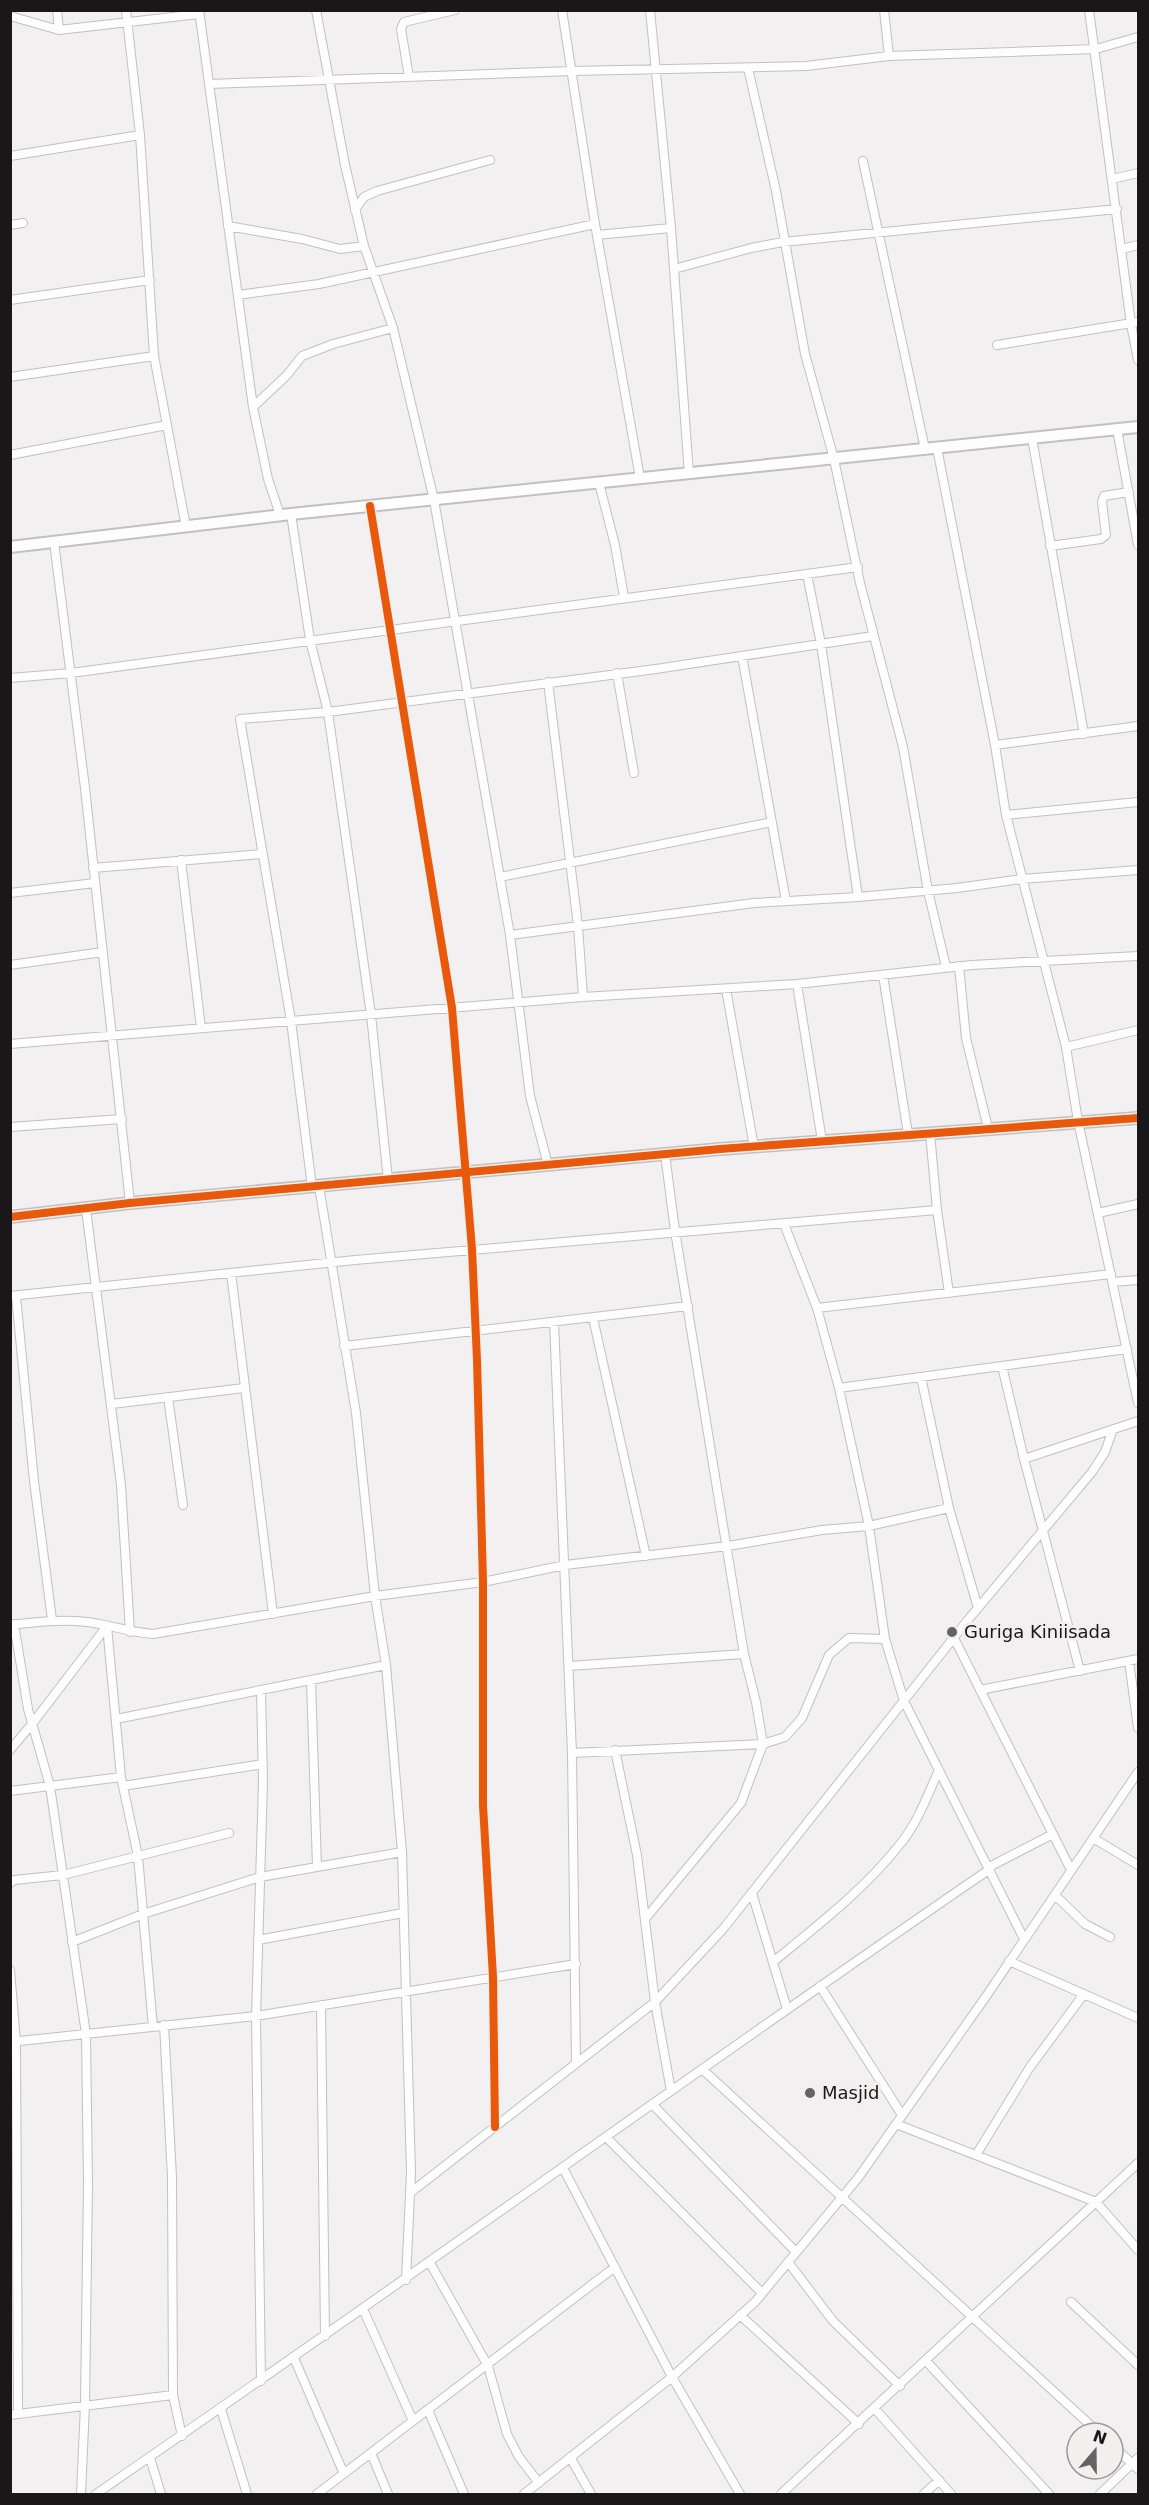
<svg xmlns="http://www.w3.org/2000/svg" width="1149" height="2505" viewBox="0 0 1149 2505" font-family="'DejaVu Sans',sans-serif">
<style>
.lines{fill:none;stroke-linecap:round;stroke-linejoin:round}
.street-casing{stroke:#c2c0c1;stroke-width:10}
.secondary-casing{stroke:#c2c0c1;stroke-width:14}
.street{stroke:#fdfdfd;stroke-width:8}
.secondary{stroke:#fdfdfd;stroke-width:10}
.cycleway-casing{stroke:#f3efef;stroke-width:11}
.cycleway{stroke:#e8590c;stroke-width:8}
.poi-dot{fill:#656364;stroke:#f3efef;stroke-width:2}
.labels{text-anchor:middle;stroke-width:6;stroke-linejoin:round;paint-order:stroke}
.poi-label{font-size:18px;fill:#191718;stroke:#f3efef;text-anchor:start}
</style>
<rect width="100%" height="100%" fill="#f2f0f0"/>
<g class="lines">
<!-- street casing -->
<g class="street-casing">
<path id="street" d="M57,10L59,30
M126,10L140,135L154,356L186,527
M199,10L253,407L268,479L280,515
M316,10L345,165L364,246L393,328L434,500L510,935L530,1096L548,1165
M562,10L595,224L640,478
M650,10L671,228L689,474
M884,10L889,56
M1089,10L1131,324L1138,360
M10,16L59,30L199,14
M748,68L776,191L805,354L834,459L860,583L903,747L928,891L946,967
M409,77L401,29L404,22L455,10
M210,84L573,71L806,66L889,56L1096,49L1138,37
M10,156L140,135
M863,161L925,449
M1112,179L1138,173
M355,210L364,197L377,191L490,160
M10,225L23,223
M228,226L302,239L340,249L364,246
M597,235L671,228
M1122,249L1138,245
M674,269L751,248L783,242L1117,209
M238,295L319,284L595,224
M10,300L150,280
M997,345L1138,322
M10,377L154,356
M253,407L287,375L302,356L333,344L393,328
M1117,429L1138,545
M1032,438L1084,734
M937,448L995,745L1006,815L1066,1047L1078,1121L1138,1403
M10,455L167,425
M599,483L615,545L624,597
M370,506L452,1008L472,1249L477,1360L483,1582V1805L493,1977L495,2127
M291,514L310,640L328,712L371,1015L388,1180
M54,542L85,788L130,1203
M1050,546L1101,539L1106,535L1102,502L1104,496L1129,492
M807,574L821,644L858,897
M742,656L786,901
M617,673L634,773
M10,678L71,673L858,567
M548,682L578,926L583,997
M995,745L1138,726
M1006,815L1138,802
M181,860L201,1028
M93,868L261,854
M500,877L772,822
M10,893L95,883
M510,935L754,903L858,897L957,888L1022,879L1138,870
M10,965L103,952
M959,966L966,1038L988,1128
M883,975L908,1134
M797,984L822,1141
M726,989L754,1147
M10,1044L583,997L797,984L972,965L1138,956
M1066,1047L1138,1030
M10,1127L122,1119
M930,1133L937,1210L949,1293
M319,1186L356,1413L375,1596L386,1665L402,1852L411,2172L406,2280
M312,1187L291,1021L240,719L328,712L656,669L873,636
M86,1209L121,1485L130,1632
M1098,1213L1138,1204
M784,1224L817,1308L839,1388L869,1526L885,1639L904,1701L1024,1939
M231,1273L273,1614
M1113,1282L1138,1280
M10,1296L355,1260L937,1210
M16,1296L34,1481L52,1620
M817,1308L1111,1274
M593,1318L646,1556
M554,1322L572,1753L576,2063
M344,1346L688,1306
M1002,1366L1024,1459L1080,1671
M921,1377L949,1508L978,1608
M839,1388L1127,1349
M168,1397L183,1505
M112,1404L244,1388
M1024,1459L1138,1421
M14,1624L28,1709L50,1786L86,2034L88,2184L85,2405L81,2494
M10,1625C36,1622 61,1619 87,1622C109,1625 130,1632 153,1634L375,1596L483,1582L565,1565L728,1546L822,1530L869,1526L949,1508
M107,1626L121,1777L138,1856L153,2027
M954,1638L1071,1870
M1129,1661L1138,1728
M569,1666L744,1654
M311,1680L317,1867
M980,1690L1138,1659
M116,1719L386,1665
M10,1750L32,1724L107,1626
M615,1750L637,1855L655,2002L671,2091
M572,1753L763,1744L785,1737L802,1718L829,1655L849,1638L885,1639
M123,1786L263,1764
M10,1791L121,1777
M1093,1838L1138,1865
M989,1867L1053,1834
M10,1883L14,1880L63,1875L229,1833
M752,1893L787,2009
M1055,1895L1085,1924L1110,1937
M645,1919L741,1803L763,1744L756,1702L744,1654L675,1231L665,1154
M258,1940L403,1913
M72,1942L143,1914L260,1877L402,1852
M1009,1961L1138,2018
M773,1962C818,1925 865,1889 901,1843C918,1822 928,1794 939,1770
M10,1970L16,2042L18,2414
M820,1986L902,2115
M321,2005L325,2336
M164,2025L172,2177L173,2395L182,2436
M10,2042L256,2016L576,1964
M702,2069L1099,2433
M652,2104L796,2252
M896,2124L1096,2202L1138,2250
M606,2137L762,2293
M976,2155L1030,2067L1084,1994
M563,2168L672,2377L740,2494
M410,2193L655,2002L723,1929L967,1621L1092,1472L1105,1452L1113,1429
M788,2262L833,2321L900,2386
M430,2263L488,2366L507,2434L519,2457L539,2483
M1071,2302L1138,2365
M363,2309L413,2421
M740,2315L859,2424
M294,2358L344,2474
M926,2361L1049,2494
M261,2381L256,2016L263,1783L261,1690
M221,2409L247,2494
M875,2409L951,2494
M428,2410L464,2494
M10,2415L173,2395
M1113,2446L1138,2469
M371,2453L388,2494
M570,2457L591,2494
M150,2458L161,2494
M96,2494C396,2288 690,2074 990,1869
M317,2494L615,2267
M524,2494L672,2377L755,2302L858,2178L987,1995L1138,1772
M781,2494L1138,2163
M924,2494L939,2480
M1100,2494L1138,2458"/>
</g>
<!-- secondary casing -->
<g class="secondary-casing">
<path id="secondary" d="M10,547L291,514L1138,427
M10,1217L130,1203L720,1149L1138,1118"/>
</g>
<!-- street -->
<use href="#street" class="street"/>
<!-- secondary -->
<use href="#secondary" class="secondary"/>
<!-- cycleway casing -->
<g class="cycleway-casing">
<path id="cycleway" d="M370,506L452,1008L472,1249L477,1360L483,1582V1805L493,1977L495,2127
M10,1217L130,1203L720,1149L1138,1118"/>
</g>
<!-- cycleway -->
<use href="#cycleway" class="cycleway"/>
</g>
<!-- markers -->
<g class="poi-dot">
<circle cx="952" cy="1632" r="6"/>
<circle cx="810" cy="2093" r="6"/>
</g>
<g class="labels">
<!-- poi labels -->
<g class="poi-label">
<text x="964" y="1638">Guriga Kiniisada</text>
<text x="822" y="2099">Masjid</text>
</g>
</g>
<!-- border -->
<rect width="1149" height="2505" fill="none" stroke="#191718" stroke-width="24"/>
<!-- north arrow -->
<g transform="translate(1095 2451) rotate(20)"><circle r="28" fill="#f3efef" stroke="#9c9999" stroke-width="1.5"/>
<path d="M0-4.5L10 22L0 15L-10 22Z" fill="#656364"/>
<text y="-9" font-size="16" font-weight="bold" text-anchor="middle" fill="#191718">N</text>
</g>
</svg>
